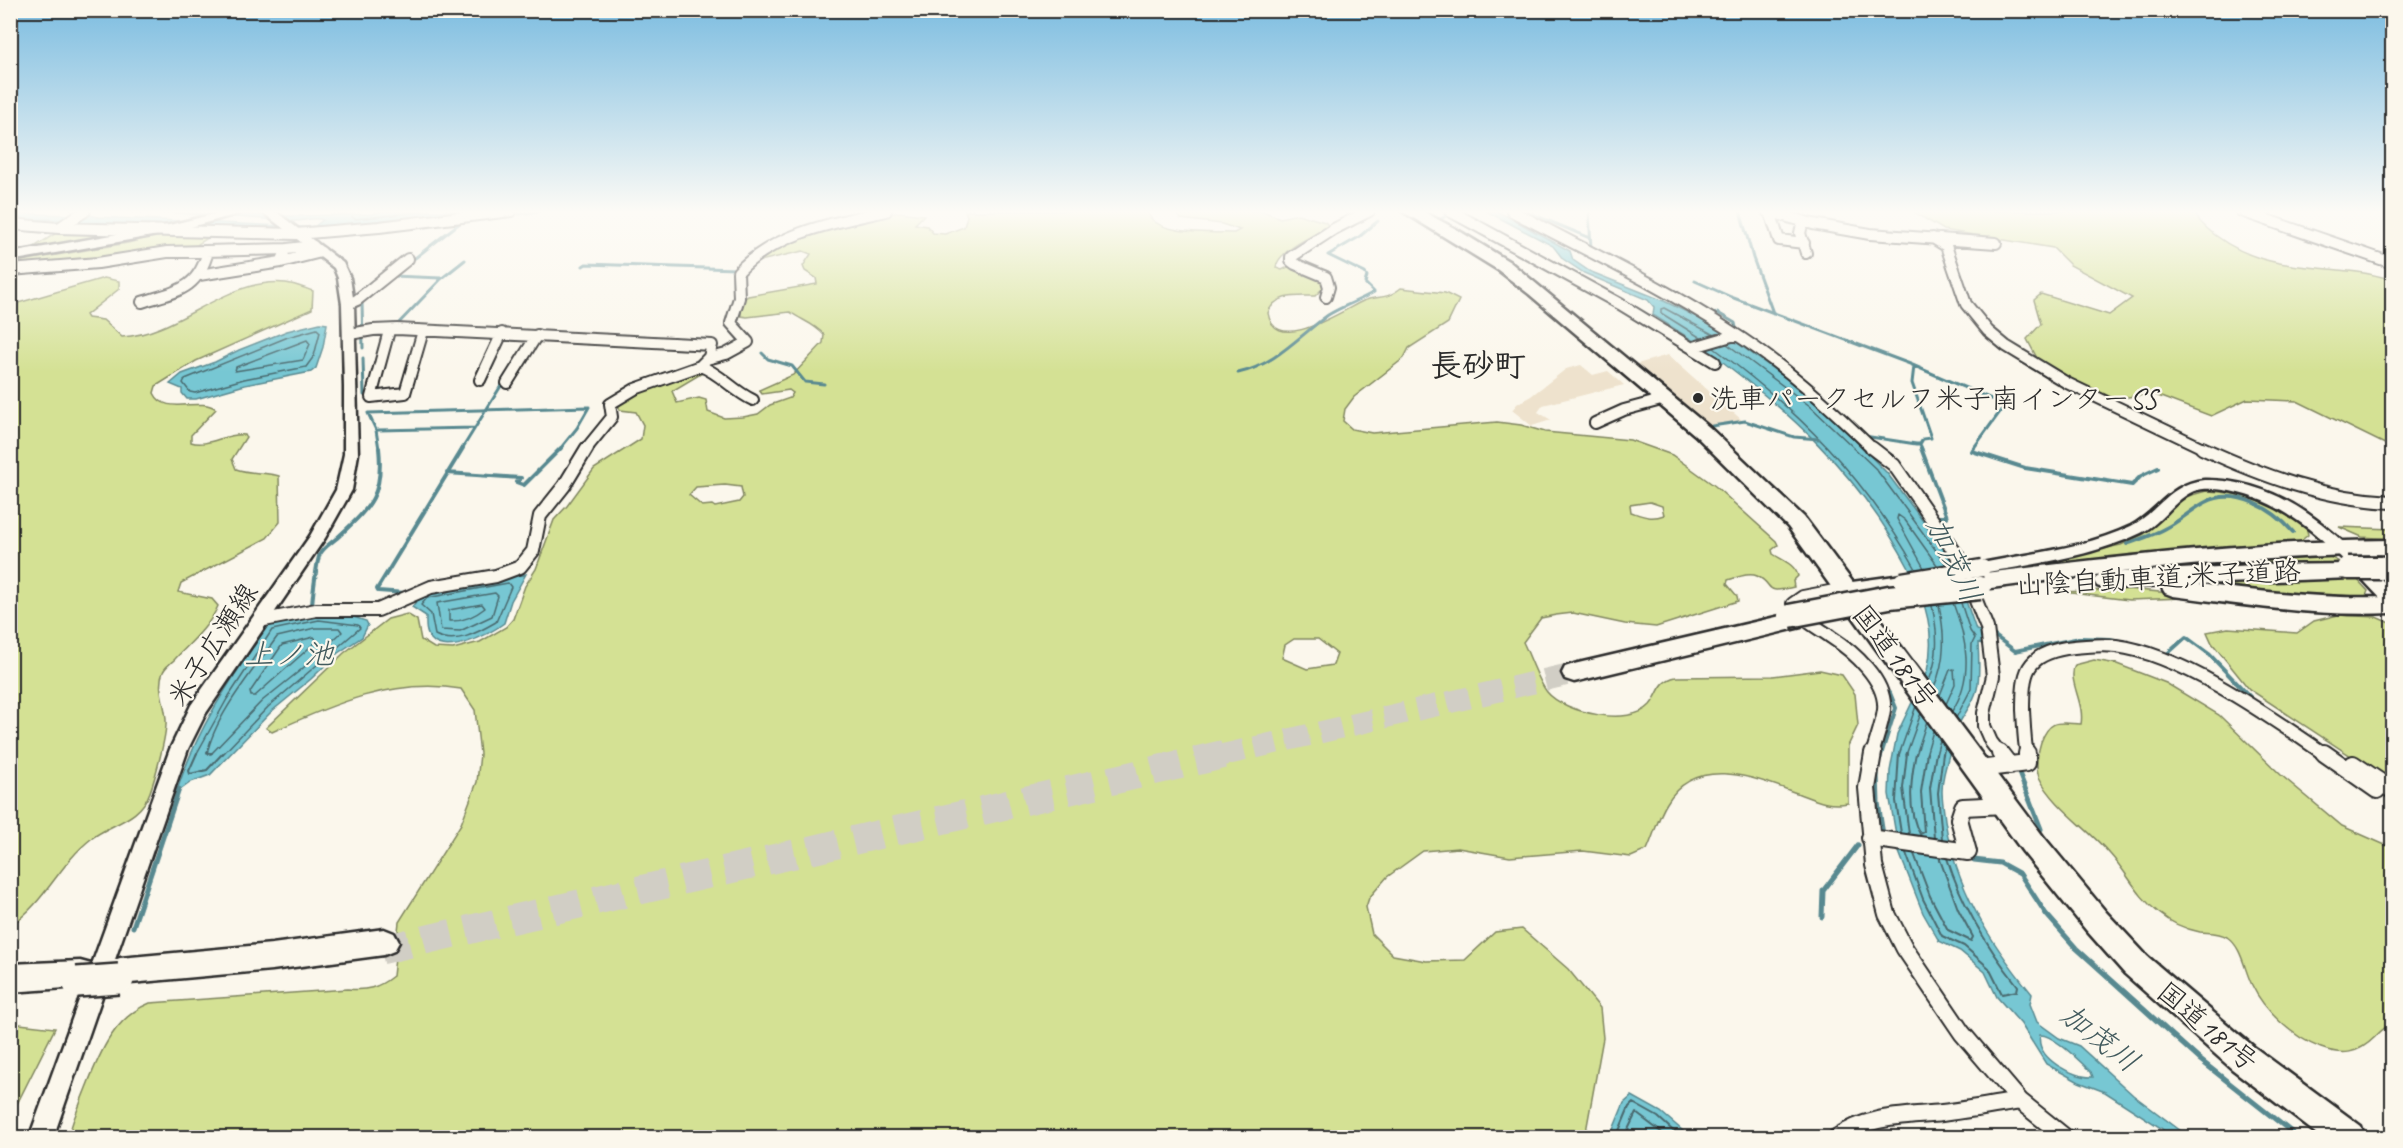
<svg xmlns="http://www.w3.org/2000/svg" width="2403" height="1148" viewBox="0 0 2403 1148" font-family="Caveat,'Klee One',sans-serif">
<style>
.built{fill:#eee2cd}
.green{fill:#d4e194;stroke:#808660;stroke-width:1.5;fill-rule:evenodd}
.water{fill:#77c7d3;stroke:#598990;stroke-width:1.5;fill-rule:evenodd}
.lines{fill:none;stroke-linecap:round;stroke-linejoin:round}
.shore-far1{stroke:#49696e;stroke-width:1.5}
.shore{stroke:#49696e;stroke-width:2}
.stream-far2{stroke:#598990;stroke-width:3}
.stream-far1{stroke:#598990;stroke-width:4}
.stream{stroke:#598990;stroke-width:5}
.highway-tunnel-far1{stroke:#d1cec5;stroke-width:22;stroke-dasharray:22 11;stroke-linecap:butt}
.highway-tunnel{stroke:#d1cec5;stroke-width:29;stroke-dasharray:29 15;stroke-linecap:butt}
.street-far2-casing{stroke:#2b2b2b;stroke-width:14}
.street-far1-casing{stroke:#2b2b2b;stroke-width:16}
.street-casing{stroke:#2b2b2b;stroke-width:20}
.secondary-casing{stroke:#2b2b2b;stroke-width:5}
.highway-casing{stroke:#2b2b2b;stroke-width:5}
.street-far2{stroke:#fbf7ec;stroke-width:10}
.street-far1{stroke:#fbf7ec;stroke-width:12}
.street{stroke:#fbf7ec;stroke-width:16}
.secondary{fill:#fbf7ec;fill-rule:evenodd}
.highway{fill:#fbf7ec;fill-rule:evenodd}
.secondary-bridge-casing{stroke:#2b2b2b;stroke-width:21;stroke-linecap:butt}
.highway-bridge-far1-casing{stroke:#2b2b2b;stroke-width:27;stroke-linecap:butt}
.highway-bridge-casing{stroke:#2b2b2b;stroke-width:34;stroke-linecap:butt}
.secondary-bridge{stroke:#fbf7ec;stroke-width:16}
.highway-bridge-far1{stroke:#fbf7ec;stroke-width:22}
.highway-bridge{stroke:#fbf7ec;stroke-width:29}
.poi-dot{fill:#2b2b2b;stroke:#fbf7ec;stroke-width:2}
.labels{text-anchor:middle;stroke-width:4.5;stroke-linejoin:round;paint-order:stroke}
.poi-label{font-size:28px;fill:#2b2b2b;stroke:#fbf7ec;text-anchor:start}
.street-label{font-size:28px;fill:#2b2b2b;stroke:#fbf7ec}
.water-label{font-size:30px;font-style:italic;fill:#425a5d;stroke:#fbf7ec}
.quarter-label{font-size:32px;font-weight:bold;fill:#2b2b2b;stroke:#fbf7ec}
</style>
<rect width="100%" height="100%" fill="#fbf7ec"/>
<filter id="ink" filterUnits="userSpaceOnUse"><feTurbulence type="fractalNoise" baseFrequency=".0167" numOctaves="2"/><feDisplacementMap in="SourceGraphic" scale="12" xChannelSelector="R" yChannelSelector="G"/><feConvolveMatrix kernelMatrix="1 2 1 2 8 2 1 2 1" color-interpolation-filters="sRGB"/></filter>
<g filter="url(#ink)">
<!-- built -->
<path class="built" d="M1668,355L1743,421L1711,426L1637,364Z
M1581,365L1593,375L1608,371L1624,385L1543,405L1538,412L1551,420L1532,426L1512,410L1517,404L1531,396L1566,369Z"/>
<!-- green -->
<path class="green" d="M965,211H1148C1151,236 1215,232 1234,233L1240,230L1222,224L1181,219L1174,211H1263L1280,218L1298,214L1325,222L1328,225L1327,228C1314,235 1277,251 1276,268L1282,270L1290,266L1323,280L1324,287L1315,296C1298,296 1275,293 1268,313C1275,357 1345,309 1363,301C1379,294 1383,302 1401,288L1445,293L1459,300L1448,323L1409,348L1404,358L1354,397L1345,409L1343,421L1352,429L1372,433L1497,422L1521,425L1545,432L1630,440L1672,455L1715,486L1776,541L1778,545L1772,550L1773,554C1782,560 1795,564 1798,576L1793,581L1794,587C1761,595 1776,585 1757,576C1749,572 1736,578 1728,580L1727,584L1737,596L1738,601L1656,627L1625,624L1573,613L1556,615L1541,618L1523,642C1530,656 1538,681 1547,692C1564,713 1630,727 1650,705C1660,693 1658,681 1676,677L1773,676L1820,670L1842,675L1855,694L1858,725L1848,746V803C1825,807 1812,798 1791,791C1750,775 1694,757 1667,803C1658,817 1654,835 1647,850L1631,857L1583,851L1510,857L1458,848L1423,851L1387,877L1369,898L1366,907L1372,934L1393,955L1426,961L1465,960L1495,932L1522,929L1568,969L1600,1008L1603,1038L1585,1137L69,1138C70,1124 78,1111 82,1098C97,1061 110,1019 150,1003L348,989C366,991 378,988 393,976L399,922L461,824L477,782L480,754L475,710L461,689C394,677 331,705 272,732L266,728L344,653L388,619L407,614L417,620L421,640L434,648L453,649L480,642L506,627L513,619L525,586L536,569L554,520L567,506L594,469L641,439L643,425L636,412L620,410L618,405L625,398L696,370L704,372L672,391L677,403L699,398L706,400L708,412L724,418L743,417L758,414L770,405L790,398L793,393L789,390L762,394L759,390L793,375L823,343L824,335C815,324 801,320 790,312L747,317L741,316C741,309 742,299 748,296L817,284L816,278L805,271L803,266L811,254L803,251L760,261L754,259L810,230L899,212L924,215L915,224L927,226L933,233L945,234L964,227L967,216ZM725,485L741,487L743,497L739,502L715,507L712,505L702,506L689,495L696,487ZM1650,502L1662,506L1664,515C1651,520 1643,516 1631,512L1630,505ZM1294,639H1318L1337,654L1333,665L1307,669L1282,658L1285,645Z
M1912,211H2194C2197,220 2207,229 2215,235C2273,279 2331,260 2392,280V464L2388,462L2387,445L2297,401L2247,399L2211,416L2153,394L2111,399L2063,376L2038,360L2027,339L2041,324L2034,300L2041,294L2109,315L2132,298L2070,265L2053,248L1944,230Z
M61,230L132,232L31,249Z
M167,233H216L198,244L197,248L11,270L10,263L128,243Z
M104,278L119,281V289L86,315L88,318L103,320L122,337C180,334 225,277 286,283C295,284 304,288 313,291L312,309L196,361L156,386L154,393C165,417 199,396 216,409L191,435V442C208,448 227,432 245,435L246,437L232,459L236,469C250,474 264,472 279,476L280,522L267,538L181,583L178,592L212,599L218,606C209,627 190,643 175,659C171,663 165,667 163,672C156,688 166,705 166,721C167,734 155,779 150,792C140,821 111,823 91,839C60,863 44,904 11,925V305Z
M2206,491C2231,491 2305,505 2308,535L2298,543L1969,575L2121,545L2144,534L2185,497Z
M2339,527L2392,529V539L2362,537Z
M2323,553L2343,564L2192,565Z
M2354,576L2368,591L2365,598L2276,596L2175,583Z
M2128,589L2212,597L2129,600L2063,592Z
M2338,615L2376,617L2392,624V783L2249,689L2212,643L2207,632L2228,628L2297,633L2314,621Z
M2094,660L2117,664L2166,683L2219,715L2281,775L2342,826L2392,848V1024C2385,1026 2380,1032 2375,1037C2358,1054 2343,1056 2321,1048C2294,1038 2264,1011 2252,985C2244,969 2242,947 2227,937C2219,932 2209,933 2200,932C2185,929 2171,923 2159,913C2136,895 2129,875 2110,854C2090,830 2053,806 2039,777C2035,767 2038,752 2041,742C2050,718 2059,723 2081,724C2085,702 2067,681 2075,665Z
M11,1023L55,1028L11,1116L10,1023Z"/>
<!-- water -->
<path class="water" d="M72,211L98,217L305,227L315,226L323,220C313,216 304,222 292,221C234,217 176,212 117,211L292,216L372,214L382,211H464L431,217L335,225L328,228L267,229L83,224L49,219L11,221L10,213L75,215Z
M1486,211H1497L1570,251L1573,260L1589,271L1664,301L1711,324L1787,379L1835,420L1887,473L1952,560L1976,630L1987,633L1989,645L1978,643C1979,658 1980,675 1977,689C1973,705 1963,714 1958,726C1952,741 1948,758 1944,774C1940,790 1943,804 1945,820C1955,888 1990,942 2032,994L2030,1004L2037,1022L2059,1038L2079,1046L2133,1095L2189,1137H2171L2161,1128L2105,1092L2079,1082L2046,1064L2021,1024L1997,997L1985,972L1960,951L1939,941L1923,913L1899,852L1889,794L1890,771L1897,734L1927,671C1936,635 1926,603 1910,570C1859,473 1788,409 1700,345L1690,341L1692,340L1653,315L1654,307L1648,300L1584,273L1563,259L1553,246ZM2040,1035C2053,1034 2081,1062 2091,1072L2093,1077C2074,1078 2035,1059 2040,1035Z
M320,323L327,324L323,347L316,368L311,372L245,385L196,399H187L182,393V389L170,384L182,374L215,362L239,350L287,331Z
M526,574L511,601L504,623C490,634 446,657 431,639C425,633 426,624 426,616L412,607L420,596L430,591Z
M312,614L350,616L366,621L368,625L362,637L338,653L311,679L272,711L210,775L191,782L176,793C198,726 230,681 269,624Z
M1632,1096L1661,1112L1690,1137H1610L1624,1103Z"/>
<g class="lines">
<!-- shore-far1 -->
<path class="shore-far1" d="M352,211V217L355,219L430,211
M317,329L320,332L314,356L306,367L244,379L195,393L190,392L183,383L185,379L288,337Z
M1701,338L1661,313V309L1664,308L1714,335
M307,340L310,344L303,360L235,371L236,367Z
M1727,344L1810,406L1876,469L1946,564
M1714,348C1799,411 1864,476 1916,569
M1924,568L1897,519L1898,515L1905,520L1937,565
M508,583L511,587L496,622C477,633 456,645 435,635L431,614L421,605L427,598Z
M495,593L498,596L492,616L460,631L441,630L437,603Z
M482,604L485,608C475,616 463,622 449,621V610Z
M315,628H339L342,632L302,669L262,701L211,754H207C215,715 254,670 277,637Z
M314,637L317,641L255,696H251L250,692L282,645Z
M1929,681C1939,656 1938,632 1932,606
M1934,687C1946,660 1945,634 1939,605
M1940,695L1950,670L1954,669L1955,684L1946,704
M1952,711C1974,677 1967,639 1953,603
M1956,718L1971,689L1972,644L1975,638L1970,631L1961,603
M196,755L227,699L272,630L319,620L358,625L360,628L268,707L222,755
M1899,755L1916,706
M1906,755L1921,713
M1916,755L1927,721
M1926,755L1933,731
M1936,755L1940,740
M1943,755L1945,747"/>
<!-- shore -->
<path class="shore" d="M197,753L189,771L190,774L207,770L223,753
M207,753H212
M1899,753L1896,801L1901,833
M1907,753L1903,788L1909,834
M1916,753C1911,777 1907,812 1920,834L1924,832L1921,792L1927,753
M1934,838L1930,788L1936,753
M1942,839L1938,793L1943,753
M1906,853L1923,899L1942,936L1964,946L1989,968L2002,994L2017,991L2018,986C1987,947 1962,906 1947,858
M1914,854L1930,896L1948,930L1971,941L1973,937L1958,909L1939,857
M1616,1138L1629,1107L1633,1103L1658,1117L1681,1138
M1624,1138L1636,1113L1669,1138"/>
<!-- stream-far2 -->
<path class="stream-far2" d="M1525,211L1590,238
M1589,211L1591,249
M1740,211L1753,258L1773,313
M519,214L540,211
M1439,220L1451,213
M415,258L461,222
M583,266L586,264L736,269L738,267
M393,276L441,278
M1695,281L1731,297L1910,364L2005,405L1973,449
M1711,314L1718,313L1735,323L1737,332
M395,327L441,279L465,260
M363,348L362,301L364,299
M762,353L768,359L792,366L805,382L824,384
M363,358L364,395
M1238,373C1275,365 1299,336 1328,315C1342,306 1359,301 1374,292L1365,283L1367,276L1365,273L1328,255L1359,237L1378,221
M1712,426L1745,421L1794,437L1819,439
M378,430L475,428
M1864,436L1916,444H1920L1923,439L1931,438L1912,383L1914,366
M1920,444L1922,449
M379,449L376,430L368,413L589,407L577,428L560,449
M462,449L504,381"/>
<!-- stream-far1 -->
<path class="stream-far1" d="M1921,448L1947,517H1933
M1974,448L1972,451L2025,468L2132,485L2141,476L2158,468
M447,473L521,478L516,482L524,485L561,448
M2127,544C2140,539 2154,535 2166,528C2180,521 2192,509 2206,502C2236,486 2274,510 2293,532
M406,593L378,591L377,589L463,448
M312,608C312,600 317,559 320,554C324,547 331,543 337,538C370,507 384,496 379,448
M1991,633L2015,651L2080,638L2110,639L2139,645
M2166,655L2186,637L2209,654L2252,699
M1881,755L1896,708L1890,693"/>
<!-- stream -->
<path class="stream" d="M1880,758L1881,753
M2019,773L2041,829
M1877,774L1878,803L1883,835
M1974,860L2000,863L2020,874L2046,914L2076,948L2199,1059L2299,1138
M1822,917L1823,891L1858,845
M133,927L179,789"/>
<!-- highway-tunnel-far1 -->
<path class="highway-tunnel-far1" d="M1223,755L1574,673"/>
<!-- highway-tunnel -->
<path class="highway-tunnel" d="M381,950L1230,753"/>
<!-- street-far2 casing -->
<g class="street-far2-casing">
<path id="street-far2" d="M1450,211L1620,304L1715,362
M1512,211C1585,250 1660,285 1729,330C1782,363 1829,406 1873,449
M1767,211L1813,224L1870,234L1996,243
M2241,211L2392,263
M1770,212L1779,240L1804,243
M1803,221L1800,233L1806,253
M10,224L59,228L296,234L379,227L511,211
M59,228L85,211
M1933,238L1946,246L1966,304L1988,331L2006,346L2067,383L2205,449
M284,256L281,262L321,252
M10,270L98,263L167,252L287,249L313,246
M199,275L281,262
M1326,297L1329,287L1326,277L1295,264L1291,261V257L1334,229L1369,211
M142,302C177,291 198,290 208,251
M348,304L357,300L408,259
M389,331L371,397L405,393L423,331
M350,334L373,330L397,329L712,345L709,357L700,366L635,389L610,404L612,417L586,449
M1694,347L1735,335
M707,359L726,354L748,342L731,323L739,298L738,272C774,233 836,222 886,211
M700,366C720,373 733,391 753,400
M480,380L502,333
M507,383L537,335
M1595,423L1624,410L1665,399"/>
</g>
<!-- street-far1 casing -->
<g class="street-far1-casing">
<path id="street-far1" d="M1872,448L1894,465L1959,558L1987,628L1993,676L1984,713V726L1991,742L2001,755
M2202,448C2263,476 2325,499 2392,502
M1845,589L1803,597L1793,604C1802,621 1816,626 1831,637C1853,651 1887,681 1884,710C1882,725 1876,740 1872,755
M259,621L316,610H378L431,587L496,576L520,567L533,551L540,516L564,486L587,448
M2027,755C2024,740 2024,725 2023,710C2023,673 2025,655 2066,648C2082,646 2100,644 2116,646C2182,654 2272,718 2326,755"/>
</g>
<!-- street casing -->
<g class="street-casing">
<path id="street" d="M1873,753L1867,788L1874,865L1887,914L1905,949L1962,1033L2020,1101L2066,1138
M2000,753L2010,766
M2324,753L2377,790
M2353,764L2392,790
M1979,769L2027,763V753
M1870,838L1968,852L1959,819L1963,807L2005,805
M1836,1138C1869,1115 1904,1117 1942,1113C1968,1110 1994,1105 2020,1101"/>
</g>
<!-- secondary casing -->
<g class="secondary-casing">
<path id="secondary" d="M227,211H248L169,233L10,261V253L169,225Z
M261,211H275L343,263L350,278L354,304L358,454L352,490L325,538L206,713L188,749L53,1138H29L170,749L191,705L310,536L336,490L344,454V387L342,304L338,278L334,268Z
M2204,480C2286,479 2339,536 2392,590V606L2386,604C2341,557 2297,504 2230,491C2219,489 2205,487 2194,491C2173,500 2162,523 2141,533C2091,557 2035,564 1982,573L1976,572L1974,568L1976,564L1982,563C2032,553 2085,548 2131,526C2158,512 2170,483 2204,480Z
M1902,575L1908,577L1910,581L1908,585L1845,595L1839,593L1837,589L1839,585L1845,583Z"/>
</g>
<!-- highway casing -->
<g class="highway-casing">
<path id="highway" d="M1402,211H1422L1456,229L1510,262L1709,427L1804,517L2043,836L2106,912L2147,956L2254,1047L2361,1126L2365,1138H2322L2232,1069L2125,974L2086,930L2023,852L1788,527L1695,435L1529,294L1498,270Z
M2392,540V554C2253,556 2114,571 1976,590L1968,587L1965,582L1968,577L1976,574C2114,557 2253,541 2392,540Z
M2352,564L2360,566L2363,571L2360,576L2352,578L2199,584C2263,592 2327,599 2392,597V613C2319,617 2246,605 2173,596L2165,593L2162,588L2163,585L2105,589L2097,586L2094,581L2097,576L2105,573L2255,565Z
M1793,613L1801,615L1805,621L1801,627L1574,682L1565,679L1562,673L1565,667L1574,664Z
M384,929L394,933L399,942L394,951L384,955L272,970L120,984L109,980L105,971L109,962L120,958L272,944Z
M80,961L91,964L95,974L91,984L80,987L10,992V964Z"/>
</g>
<!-- street-far2 -->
<use href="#street-far2" class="street-far2"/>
<!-- street-far1 -->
<use href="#street-far1" class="street-far1"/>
<!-- street -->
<use href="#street" class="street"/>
<!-- secondary -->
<use href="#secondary" class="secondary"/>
<!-- highway -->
<use href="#highway" class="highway"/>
<!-- secondary-bridge casing -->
<g class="secondary-bridge-casing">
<path id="secondary-bridge" d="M1902,581L1982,568"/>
</g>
<!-- highway-bridge-far1 casing -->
<g class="highway-bridge-far1-casing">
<path id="highway-bridge-far1" d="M2348,568H2381
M1789,616L1889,597L1980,588"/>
</g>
<!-- highway-bridge casing -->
<g class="highway-bridge-casing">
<path id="highway-bridge" d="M77,982L119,979"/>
</g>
<!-- secondary-bridge -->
<use href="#secondary-bridge" class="secondary-bridge"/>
<!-- highway-bridge-far1 -->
<use href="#highway-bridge-far1" class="highway-bridge-far1"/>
<!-- highway-bridge -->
<use href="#highway-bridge" class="highway-bridge"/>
</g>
</g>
<!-- sky -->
<linearGradient id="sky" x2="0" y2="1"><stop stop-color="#7bbce0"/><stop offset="0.57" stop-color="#fdfbf6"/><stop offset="1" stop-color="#fdfbf6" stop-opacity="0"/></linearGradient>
<rect width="2403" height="372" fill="url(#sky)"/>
<!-- markers -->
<circle class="poi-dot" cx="1698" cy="398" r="6"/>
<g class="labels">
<!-- poi labels -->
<g class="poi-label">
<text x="1710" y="408">洗車パークセルフ米子南インターSS</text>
</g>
<!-- street labels -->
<g class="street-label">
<text transform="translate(2158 577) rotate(-3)" y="10">山陰自動車道;米子道路</text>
<text transform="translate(212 644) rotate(-57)" y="10">米子広瀬線</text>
<text transform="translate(1896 656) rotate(53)" y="10">国道181号</text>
<text transform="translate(2208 1026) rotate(40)" y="10">国道181号</text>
</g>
<!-- water labels -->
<g class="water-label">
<text transform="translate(1954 560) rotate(65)" y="10">加茂川</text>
<text x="289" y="664">上ノ池</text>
<text transform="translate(2100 1038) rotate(38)" y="10">加茂川</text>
</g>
<!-- quarter labels -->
<g class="quarter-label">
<text x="1478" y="376">長砂町</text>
</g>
</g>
<!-- margin -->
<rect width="2403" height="1148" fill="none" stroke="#fbf7ec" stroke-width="36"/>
<rect x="18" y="18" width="2367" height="1112" fill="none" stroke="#2b2b2b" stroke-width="2" filter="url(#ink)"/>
</svg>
